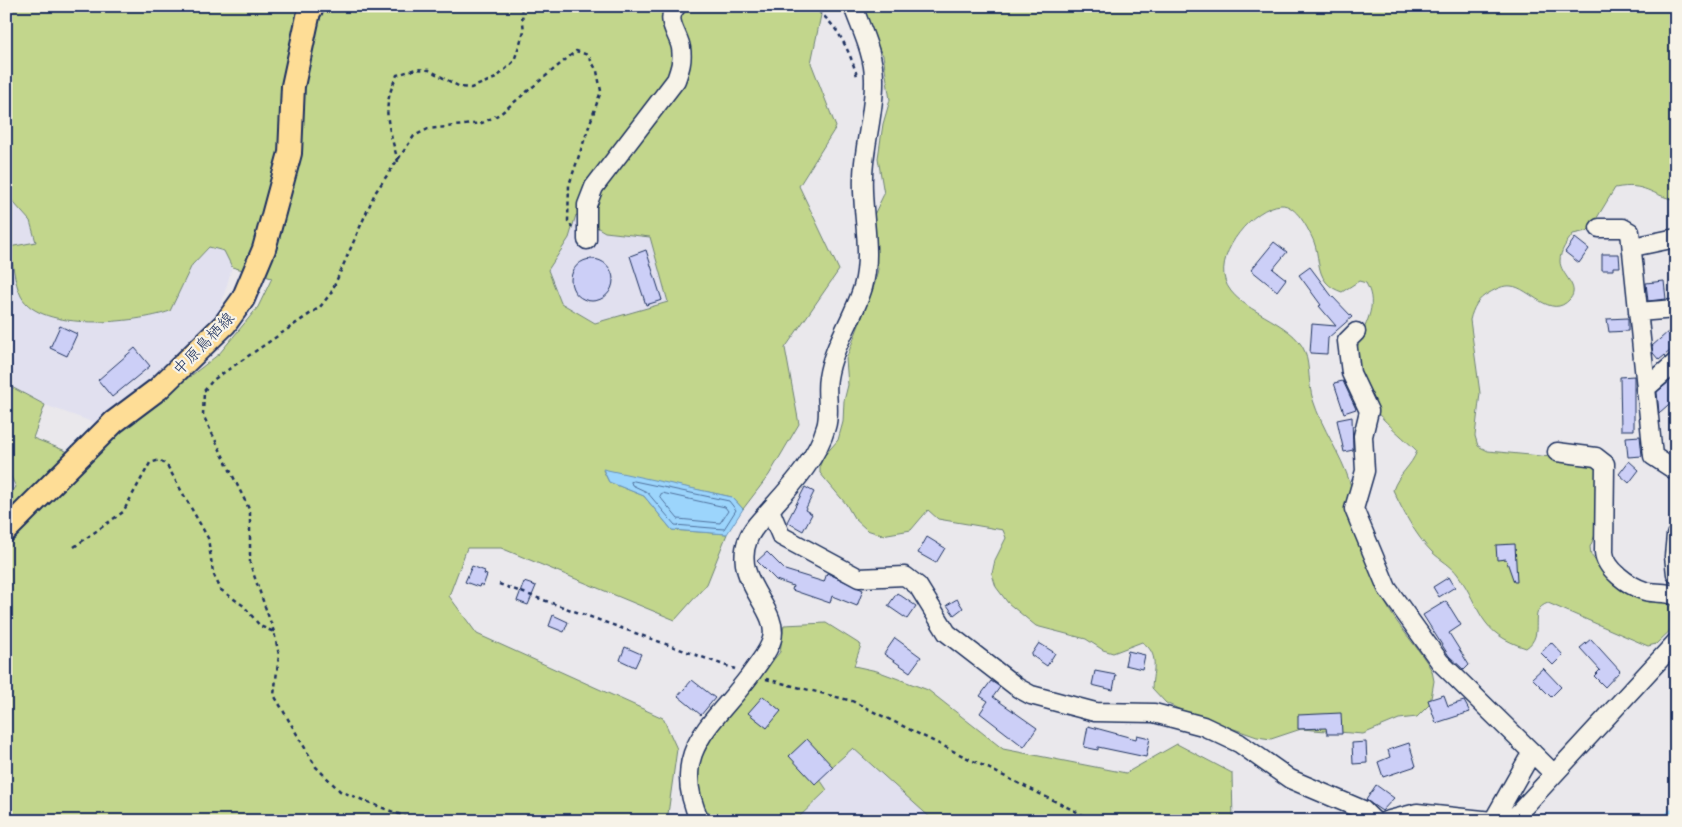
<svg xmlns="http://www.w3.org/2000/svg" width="1682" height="827" viewBox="0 0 1682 827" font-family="Sriracha,'Klee One',sans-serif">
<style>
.built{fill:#e1e0ef}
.green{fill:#c2d68c;stroke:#6e8275;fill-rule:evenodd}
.water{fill:#9cd5fc;stroke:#6893bd}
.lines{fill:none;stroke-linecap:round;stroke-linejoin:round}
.shore{stroke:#4f719d;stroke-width:1}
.river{stroke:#9cd5fc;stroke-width:24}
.building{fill:#cccff7;stroke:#1b2f5e}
.minor-casing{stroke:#1b2f5e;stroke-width:21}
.major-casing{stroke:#1b2f5e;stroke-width:26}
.path{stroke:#1b2f5e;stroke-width:2.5;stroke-dasharray:4 4;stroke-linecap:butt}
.minor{stroke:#f7f3e8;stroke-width:18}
.major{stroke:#fedd96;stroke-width:22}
.labels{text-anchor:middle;stroke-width:4.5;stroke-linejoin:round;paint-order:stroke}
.street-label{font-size:16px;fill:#1b2f5e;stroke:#f7f3e8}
</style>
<rect width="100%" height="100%" fill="#eae8ec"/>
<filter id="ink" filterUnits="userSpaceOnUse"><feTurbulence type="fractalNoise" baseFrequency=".02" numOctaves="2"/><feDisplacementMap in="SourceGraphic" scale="10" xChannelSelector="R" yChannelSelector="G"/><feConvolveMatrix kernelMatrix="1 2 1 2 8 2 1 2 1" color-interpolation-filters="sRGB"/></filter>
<g filter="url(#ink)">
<!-- built -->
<path class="built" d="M6,194L30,221L37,242L35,310L72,322L154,316L170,311L192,265L209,247L224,251L232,267L219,313L183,356L98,424L45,405L6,384Z
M576,215L605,232L650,237L668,303L595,323L561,303L548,270L569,238Z
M853,747L933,819L934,821H795L827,790L819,778Z"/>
<!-- green -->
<path class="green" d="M6,6H816L821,15L811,63L836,127L799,186L839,270L785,348L799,424L769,475L743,509L732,497L603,470L609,482L644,496L672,530L727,534L707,584L675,620L501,548H467L449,596L477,634L663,718L677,749L668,814L673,821H6V541L107,441L219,354L258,307L272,278L232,267L224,251L209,247L192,265L170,311C137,323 40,333 21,296C14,282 13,262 9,247L36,242L30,221L6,194ZM576,215L605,232L650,237L668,302L595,323L561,303L548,270L569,238Z
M862,6H1676V200C1650,195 1646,182 1615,188L1592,226L1587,231L1573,234C1567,242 1560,251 1560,261C1560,275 1581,286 1570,299C1551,321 1529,287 1511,286C1503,285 1496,289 1489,293C1478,298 1473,308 1470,320L1480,393L1475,436L1478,446L1488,451L1593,461L1598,471L1597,530L1590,547L1591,555L1609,578L1676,604V625L1656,644L1648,646L1548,603C1525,611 1547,634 1526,648C1478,633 1482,609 1458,575C1451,565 1440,560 1432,552C1415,535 1403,511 1393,490C1399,473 1411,467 1417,451C1401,435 1370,411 1362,390C1359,381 1354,358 1357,349C1363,324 1380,308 1366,283L1359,281L1342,292C1336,290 1330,287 1326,282C1317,271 1319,255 1314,242C1309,230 1296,204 1281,205C1253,207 1216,252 1225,280C1235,312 1293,320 1305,352C1310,366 1308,384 1313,400C1322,429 1341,454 1350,483C1361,522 1368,565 1385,602C1398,628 1419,647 1432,671L1434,681L1430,704L1417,717L1399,719L1363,734L1301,729L1271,739L1257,737L1185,712L1166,703L1152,688C1153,669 1160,654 1142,642L1113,653L1103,650L1086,639L1036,626L1008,603L996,587L992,574L995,560L1006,538L1003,530L938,519L928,510L911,530L882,535L867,530L854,518L846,504L820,473V465L824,456L838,440L843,422L844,401L848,385L846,359L875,283L878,269L872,243L871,221L884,194L878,158L883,124L890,100L883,55L873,40L861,9Z
M6,384L45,405L33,438L71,453L6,519V500L16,487L6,467Z
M826,623L861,645L854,666L877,671L928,690L1003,749L1126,773L1177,744L1232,773L1233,821H934L853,748L819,778L827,790L795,821H715L697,798V766L718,727L780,652L784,625Z"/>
<!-- water -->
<path class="water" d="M603,469L732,497L743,509L727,534L672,530L644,496L609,482Z"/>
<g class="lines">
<!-- shore -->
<path class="shore" d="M634,481L729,501L736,510L724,529L675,525L647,492L632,485L631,482Z
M662,493L725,507L728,511L720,523L678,519L660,497Z"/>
<!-- river -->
<path class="river" d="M1675,821L1676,820"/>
</g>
<!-- building -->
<path class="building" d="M1575,238L1589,249L1579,263L1565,252Z
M1274,242L1287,252L1273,269L1286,279L1277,291L1251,270Z
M646,250L662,300L646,305L630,256Z
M1602,254H1619L1620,267H1613V270H1602Z
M571 280a21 21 0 1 1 42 0a21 21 0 1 1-42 0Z
M1310,267L1331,295L1352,317L1328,338L1327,354L1310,353L1312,324L1336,326L1319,306L1321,305L1299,275Z
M1664,281L1666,299L1648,301L1646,283Z
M1628,318V331L1609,332L1607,319Z
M1676,325V346L1659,360L1653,353L1652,346Z
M60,326L77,334L67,356L50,348Z
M135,348L150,366L112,397L98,380Z
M1634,376V430H1621L1620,377Z
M1676,376V398L1659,413L1657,392Z
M1343,381L1356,409L1344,413L1334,383Z
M1352,417L1353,450L1344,452L1337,420Z
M1640,436L1642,456L1628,457L1626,437Z
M1629,461L1639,470L1629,483L1619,474Z
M805,487L814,492L805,510L812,514L803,531L787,522Z
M927,537L945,548L936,563L918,553Z
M1515,544L1517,582H1514L1506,559L1497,560L1496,545Z
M767,552L785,570L824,582L827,573L863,590L857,606L832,596L830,603L792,590L793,586L776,580L757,561Z
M472,566L485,571L484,574L487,575L483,586L480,584L479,587L465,582Z
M1449,577L1455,587L1439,597L1433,587Z
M524,582L536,586L528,605L517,601Z
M897,593L916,606L907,619L888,606Z
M957,599L963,608L954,615L947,605Z
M1446,601L1461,625L1449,633L1469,665L1464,670L1449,656L1423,615Z
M553,615L568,622L564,632L549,626Z
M895,638L921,657L910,672L884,654Z
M1591,639L1620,671L1605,687L1594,676L1600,670L1580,648Z
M1551,642L1563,655L1553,665L1541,653Z
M1039,643L1055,653L1047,666L1031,655Z
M625,647L641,654L635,667L620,660Z
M1128,651L1145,655L1142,669L1125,665Z
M1543,668L1561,687L1551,697L1532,678Z
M1095,671L1116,675L1113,690L1092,685Z
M692,680L715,698L701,715L678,696Z
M991,681L1000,687L993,697L1037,728L1024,747L980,713L988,701L980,696Z
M1444,695L1448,706L1464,701L1470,712L1436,723L1428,700Z
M763,696L781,711L767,728L748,713Z
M1341,713L1342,734H1327L1326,728L1298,729V715Z
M1088,726L1136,739L1137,735L1150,738L1146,757L1098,747V750L1084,747Z
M807,739L833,767L815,784L789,756Z
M1366,742L1367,763L1353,764L1352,743Z
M1409,743L1416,766L1383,777L1378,762L1390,757L1388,750Z
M1376,785L1394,798L1382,811L1366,800Z"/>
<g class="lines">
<!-- minor casing -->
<g class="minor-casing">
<path id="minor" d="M1599,228H1623L1630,232L1653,456L1676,471
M587,240V205L594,187L676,80C680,69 683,60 681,48C679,34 663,19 677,6
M1633,247L1676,238
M1638,312L1676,309
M1356,332L1347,341L1351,373L1369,411L1363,436L1365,471L1354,509L1387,588L1440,662L1554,774
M1645,389L1676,362
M1557,452L1596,457L1605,464L1604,552C1605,569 1629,586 1645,591C1655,594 1666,591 1676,596
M770,510L781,536L859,578L905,576L918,586L947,633L1018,688L1031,695L1095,712L1154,713L1203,726L1239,743L1290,779L1363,810L1374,821
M1676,535L1674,556L1676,574
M700,821C666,748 717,723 754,670C760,661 769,651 772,639C780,608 731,581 748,539C753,526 766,515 775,504C795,482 818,456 826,427C831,412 825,394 828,378C833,345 854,318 863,287C873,251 861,212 863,176C864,143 875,111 874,79C874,54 861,29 853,6
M1386,821L1417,813L1492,821
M1493,821L1532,752
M1511,821L1676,642"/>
</g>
<!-- major casing -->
<g class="major-casing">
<path id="major" d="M6,530L114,422L158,389L225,324L243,299L264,249L290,153L293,86L309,12L313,6"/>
</g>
<!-- path -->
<path class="path" d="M812,6C838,25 849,49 858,79
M398,162C389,125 380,111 397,75L416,69L429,70L460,87L471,88L496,78L514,61L524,31L521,6
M74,547L123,512L150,463L160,460L168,467L208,538L213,573L221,590L244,606L260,626L274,632L279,655L274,695L316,767L340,791L416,821
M499,584L735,669
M274,632L250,564V511L203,415L204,391L213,380L320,307L331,293L375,193L414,136L428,129L482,123L500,114L576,51L588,55L597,71L601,91L569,185L568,221L572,227
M766,679L852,701L1095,821"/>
<!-- minor -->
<use href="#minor" class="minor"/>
<!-- major -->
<use href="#major" class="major"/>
</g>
</g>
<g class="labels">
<!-- street labels -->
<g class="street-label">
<text transform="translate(203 343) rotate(-46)" y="6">中原鳥栖線</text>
</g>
</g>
<!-- margin -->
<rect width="1682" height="827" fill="none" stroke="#f7f3e8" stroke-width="25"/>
<rect x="12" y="12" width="1657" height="802" fill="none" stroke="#1b2f5e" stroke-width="2" filter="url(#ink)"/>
</svg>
